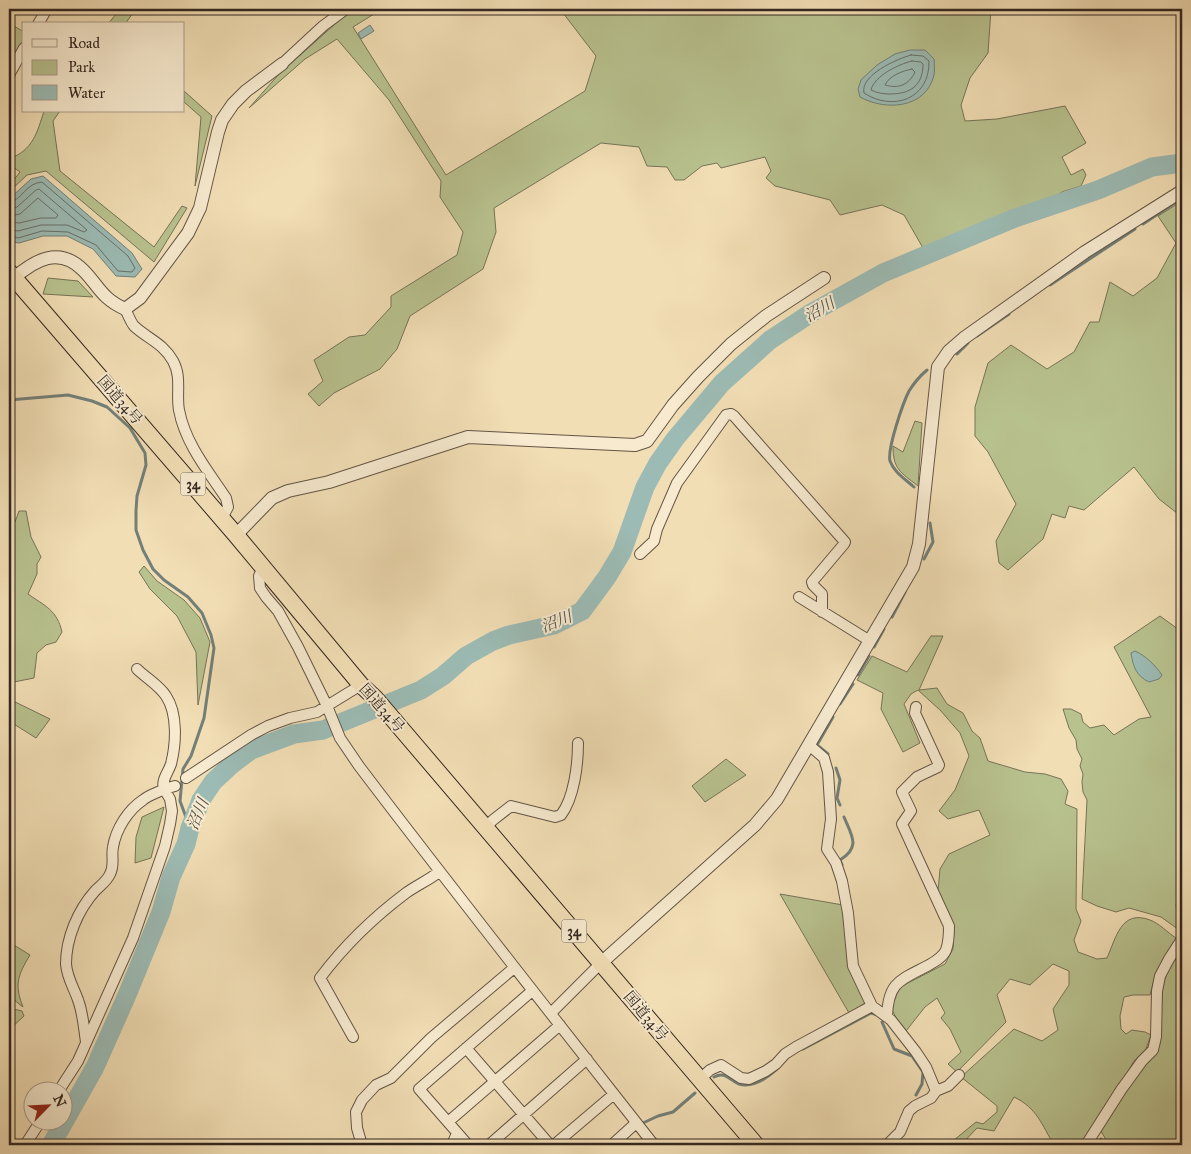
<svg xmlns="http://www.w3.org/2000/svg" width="1191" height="1154" viewBox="0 0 1191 1154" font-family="'IM FELL Great Primer','Noto Serif JP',serif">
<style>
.green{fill:#b8c28f;stroke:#767458}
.water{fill:#9cbbb4;stroke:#728079}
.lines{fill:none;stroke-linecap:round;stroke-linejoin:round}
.shore{stroke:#68716a;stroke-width:1}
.stream{stroke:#728079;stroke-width:3}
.river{stroke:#9cbbb4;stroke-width:19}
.minor-casing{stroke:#635546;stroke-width:12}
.tertiary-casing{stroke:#635546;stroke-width:14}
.trunk-casing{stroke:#332721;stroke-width:18}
.minor{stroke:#f7eacf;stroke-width:10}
.tertiary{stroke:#f7eacf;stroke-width:12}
.trunk{stroke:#f2deb5;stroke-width:16}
.labels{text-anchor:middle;stroke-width:4;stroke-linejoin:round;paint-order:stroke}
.shield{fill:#f7eacf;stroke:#6e6255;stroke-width:1}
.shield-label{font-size:14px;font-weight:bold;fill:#332721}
.street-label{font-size:15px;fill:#332721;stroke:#f7eacf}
.water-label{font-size:16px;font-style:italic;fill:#52534d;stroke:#f7eacf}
</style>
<rect width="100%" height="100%" fill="#f2deb5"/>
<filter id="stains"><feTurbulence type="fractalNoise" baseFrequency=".004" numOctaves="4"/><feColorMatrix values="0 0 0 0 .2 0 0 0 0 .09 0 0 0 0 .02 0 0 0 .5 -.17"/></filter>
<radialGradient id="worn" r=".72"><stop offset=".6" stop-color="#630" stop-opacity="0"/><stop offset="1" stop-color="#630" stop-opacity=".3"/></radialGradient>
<!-- green -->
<path class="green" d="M120,9H136L125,24H108Z
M352,9H382L353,27L446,175L585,91L596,56L560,9H991L988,53L970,78L961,105L965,121L997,119L1065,106L1086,143L1062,157L1071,175L1083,169L1086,175L1081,186L1062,192L1044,203L923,248L904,215L882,205L840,215L830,200L775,186L766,178L771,171L765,157L721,168L717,163L702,166L684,180H675L667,167L647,166L639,147L601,143L494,208L496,232L483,269L410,316L397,349L380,369L334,393L319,406L308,394L323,381L314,360L349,337L365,335L391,307V296L457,255L463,232L440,197L441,181L389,100L337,39L305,59L249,108L280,73Z
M9,23L24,32V39L10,61Z
M184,91L212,116L195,186L201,117L184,102Z
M44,111H60L53,121L60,171L154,247L182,206L187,208L154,262L46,171L27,175L9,192V186L20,172L9,164V159C33,150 37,133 44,111Z
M1182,201V517L1159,499L1134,467L1084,510L1069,506L1065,518L1052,514L1043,539L1008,570L999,563L996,541L1016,504L988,452L975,436V407L988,363L1011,345L1047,369L1074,352L1090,322H1099L1110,282L1133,296L1157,278L1176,243L1158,216Z
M48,278L78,281L93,297L43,294Z
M915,421L922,423L918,486C900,472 893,469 893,446L903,452Z
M19,511H26L31,537L41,557L37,564V574L28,594C45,606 57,610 62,632L56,642L46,645L37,653L34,678L14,682L9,686V525L15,522Z
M144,566L157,581L184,600L200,618L210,642L198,705L196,652L177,616L150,589L139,572Z
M1160,616L1182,632V884L1178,889L1176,907L1182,911V932L1161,917L1129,908L1116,912L1097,906L1082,899L1087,800L1083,792L1082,782L1083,774L1080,766L1082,759L1077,749L1076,740L1069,728L1063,709H1071L1081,714L1083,722L1090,728L1104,725L1114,735L1139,719L1151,717L1114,647Z
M931,636H943L919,690L937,688L947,704L963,713L972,731L980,738L988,761L1025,772L1045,774L1061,779L1068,791L1065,804L1077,809L1076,909L1081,921L1074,940L1078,952L1097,959L1107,958C1116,938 1121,909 1150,920C1159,923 1168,933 1176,938C1164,957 1155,973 1150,995H1133L1124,997L1120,1016L1121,1029L1126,1034L1132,1030L1145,1032L1151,1035L1146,1049L1134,1061L1116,1092L1081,1145H1054C1042,1125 1037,1108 1014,1097L994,1131L977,1128L961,1145H948L976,1122L983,1124L997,1112V1106L961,1077L1014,1029L1042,1041L1058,1030L1053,1009L1069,985V971L1053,964L1030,985L1010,979L997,995L1006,1022L957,1072L948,1064L961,1052L950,1029L941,1018L945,1013L937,998L925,1007L906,1031L901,1028L892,1010L894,997L900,987L945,964L953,949L954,927L938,892L940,869L949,854L990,835L979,810L948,819L939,811L955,790L969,756L960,733L941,711L918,690L911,694L904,704L920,743L903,752L881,709L883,693L857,680L872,656L907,672Z
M9,699L50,719L36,738L9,721Z
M726,759L746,775L705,802L692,786Z
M164,807L151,858L135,863L136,837L142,817Z
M780,894L843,905L865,1003L849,1013Z
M9,942L30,955C18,975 14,984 23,1007L9,996Z
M1182,946V1145H1109L1101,1131L1133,1081L1143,1069L1160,1039L1159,1026L1163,985L1167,972Z
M9,1008L22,1011L24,1016L9,1030Z"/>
<!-- water -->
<path class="water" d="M370,25L374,31L361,39L358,33Z
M910,50H925L934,59C934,64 935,70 934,75C926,109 885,111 860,97L858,89L861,80L877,65L895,54Z
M43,176L132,253L142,269L135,277L116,276L93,249L67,236H43L19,243L12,242L9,238V199L31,179Z
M1135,651C1146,656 1155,665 1162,675L1159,679L1149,682C1136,676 1133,666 1131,653Z"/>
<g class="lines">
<!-- shore -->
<path class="shore" d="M911,55L923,56L929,61C930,99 893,112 864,93C860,75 897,59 911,55Z
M912,61L921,62L923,64C923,86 910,94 890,94C883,94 877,93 871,90C874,76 899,64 912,61Z
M912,69L915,72C909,85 898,89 885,85C889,76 902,71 912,69Z
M9,203C22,200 26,183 42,182L128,256L135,268L132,272L118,271L96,245L68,232L42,231L18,238L9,235
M9,209L17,207L36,190L39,189L87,230L84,232L67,225H41L18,231L9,229
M9,216L20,214L38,198L58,215L56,218H41L19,223L9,222"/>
<!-- stream -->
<path class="stream" d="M1143,224L1182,198
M1050,285L1135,229
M977,336L1009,314
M957,354L968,343
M9,400L68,395L92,401L107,407L130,428L145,453L146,465L137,496L136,511V530L143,550L153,569L164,580L188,597L202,613L211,635L214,648L204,718L191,756L183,769L180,801L190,828
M914,487C905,479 894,472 890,461C887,449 903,403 909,391C914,383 920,376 927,370
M924,559L933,542L930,523
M892,617L905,592
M874,647L884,629
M858,675L869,656
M840,704L853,684
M828,754L817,745L833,717
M836,768L840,780L837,798L840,805
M842,865L840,860C861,847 852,836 844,817
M882,1022L894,1049L912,1056L923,1072L922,1084L916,1095
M803,1049L871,1013L878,1015
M714,1077C726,1071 729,1080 739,1084C752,1088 767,1078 776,1070
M643,1123L658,1116L673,1112L695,1093
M1096,1145L1101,1139"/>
<!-- river -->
<path class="river" d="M51,1145L95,1067L127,995L161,912L171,877L186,844L190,828L201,800L213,782L230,766L251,750L294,734L323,730L421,690L443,676L466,656L493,641L509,635L554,625L582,611L607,577L622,552L645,487L658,463L675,439L722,383L770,340L811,313L883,273L1015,218L1098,190L1152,167L1182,163"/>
<!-- minor casing -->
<g class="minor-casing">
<path id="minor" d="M38,24L47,9
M282,64L323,26L346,9
M9,75L24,48
M125,309C128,314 130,321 134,326C148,339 163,343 173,361C182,377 176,394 179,410C185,443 208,471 226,498L228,507L222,518
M640,554L654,541L657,529L677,483L726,415L731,414L734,416L845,542L844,544L812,582L813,585L822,594V612
M263,567L259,576L260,588L266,597L278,611L298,647L327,706L340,738L359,766C456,894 555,1019 654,1145
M799,597L870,641
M809,745L824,758L828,772L831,819L827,849L836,863L842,881L848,913L853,966L872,1006L891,1020L916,1052L926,1067L936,1091
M186,778L251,735L268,726L290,718L317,712L361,685
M485,828L493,820L511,806L555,817L561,815C574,798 578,765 578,743
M551,1013L601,963
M887,1017C888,981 901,980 929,965C936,961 943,957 946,950C949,942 949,934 949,926L902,824L911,811L902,792L917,777L938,767L939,765L915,713L916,707
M353,1037L320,978C344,946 374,917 406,893C417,885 429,880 439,872
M86,1042C84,1029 83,1013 78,1000C74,988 67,978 66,964C66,938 78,910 95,891C101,885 107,881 110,874C115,865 111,856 113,847C116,829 128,810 143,800C149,795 157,793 164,789C161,780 168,773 171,764C176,744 178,714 166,696C159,685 146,678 137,669
M466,1048L550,1145
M700,1079L710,1070L721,1065L741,1078L749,1079L766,1071L776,1064L785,1054L796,1047L872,1006
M58,1092L78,1061L133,938L165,846L170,824L172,811L170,799L164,789L175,786
M448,1122L560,1025
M25,1145L40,1122
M362,1145L357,1128L356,1112L362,1100L376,1085L391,1078L431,1038L514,968
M452,1145L457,1133
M468,1145L419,1089L532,991
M489,1145L587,1059
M554,1145L614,1094
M614,1145V1143L636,1123
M887,1145L900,1132L909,1111L915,1106L931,1098L936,1091L948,1086L959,1075
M1086,1145L1121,1090L1142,1061L1153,1050L1156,1037L1157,991L1160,976L1169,959L1182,939"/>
</g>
<!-- tertiary casing -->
<g class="tertiary-casing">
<path id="tertiary" d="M14,278C35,260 59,246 83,270C99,286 101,298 125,309L140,298L188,233L200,208L218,132L222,120L233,104L246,91L282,64
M236,535L272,498L288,491L329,482L468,437L635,445L647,441L673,405L698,377L731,344L766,316L824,278
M601,963L755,825L777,799L913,567L919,544L938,367L949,351L964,338L1085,252L1182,191"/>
</g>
<!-- trunk casing -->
<g class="trunk-casing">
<path id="trunk" d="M9,272L236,535L361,685L375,698L756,1145"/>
</g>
<!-- minor -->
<use href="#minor" class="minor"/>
<!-- tertiary -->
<use href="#tertiary" class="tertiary"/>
<!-- trunk -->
<use href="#trunk" class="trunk"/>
</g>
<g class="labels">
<!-- shield labels -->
<g class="shield">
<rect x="180.5" y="472.5" width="25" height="23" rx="4"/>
<rect x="561.5" y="919.5" width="25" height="23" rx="4"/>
</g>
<g class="shield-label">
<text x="193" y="489">34</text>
<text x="574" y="936">34</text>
</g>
<!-- street labels -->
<g class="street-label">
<text transform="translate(120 400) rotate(49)" y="5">国道34号</text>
<text transform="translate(382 708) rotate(48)" y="5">国道34号</text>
<text transform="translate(646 1016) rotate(50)" y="5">国道34号</text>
</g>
<!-- water labels -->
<g class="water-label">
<text transform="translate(819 309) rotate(-30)" y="6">沼川</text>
<text transform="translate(556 621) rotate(-22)" y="6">沼川</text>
<text transform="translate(197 814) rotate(-67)" y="6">沼川</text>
</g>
</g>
<!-- margin -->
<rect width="1191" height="1154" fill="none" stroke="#f2deb5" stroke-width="30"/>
<rect x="10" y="10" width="1171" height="1134" fill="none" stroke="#332721" stroke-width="2.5"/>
<rect x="15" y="15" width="1161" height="1124" fill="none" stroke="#332721"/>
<!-- legend -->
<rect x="22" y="22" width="162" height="90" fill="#f7eacf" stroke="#a99c89"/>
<rect x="32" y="39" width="25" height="8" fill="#f7eacf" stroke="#a99c89"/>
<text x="68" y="48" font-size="15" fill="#332721">Road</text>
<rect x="32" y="60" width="25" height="15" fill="#b8c28f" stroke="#a99c89"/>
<text x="68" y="72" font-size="15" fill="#332721">Park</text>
<rect x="32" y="85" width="25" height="15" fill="#9cbbb4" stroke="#a99c89"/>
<text x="68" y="98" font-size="15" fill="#332721">Water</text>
<!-- north arrow -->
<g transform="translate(48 1106) rotate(66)"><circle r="24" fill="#f7eacf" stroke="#a99c89"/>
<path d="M0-4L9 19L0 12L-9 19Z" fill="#8f2418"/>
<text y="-8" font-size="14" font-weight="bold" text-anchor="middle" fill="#332721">N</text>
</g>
<rect width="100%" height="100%" filter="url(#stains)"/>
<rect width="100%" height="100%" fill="url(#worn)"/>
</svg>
